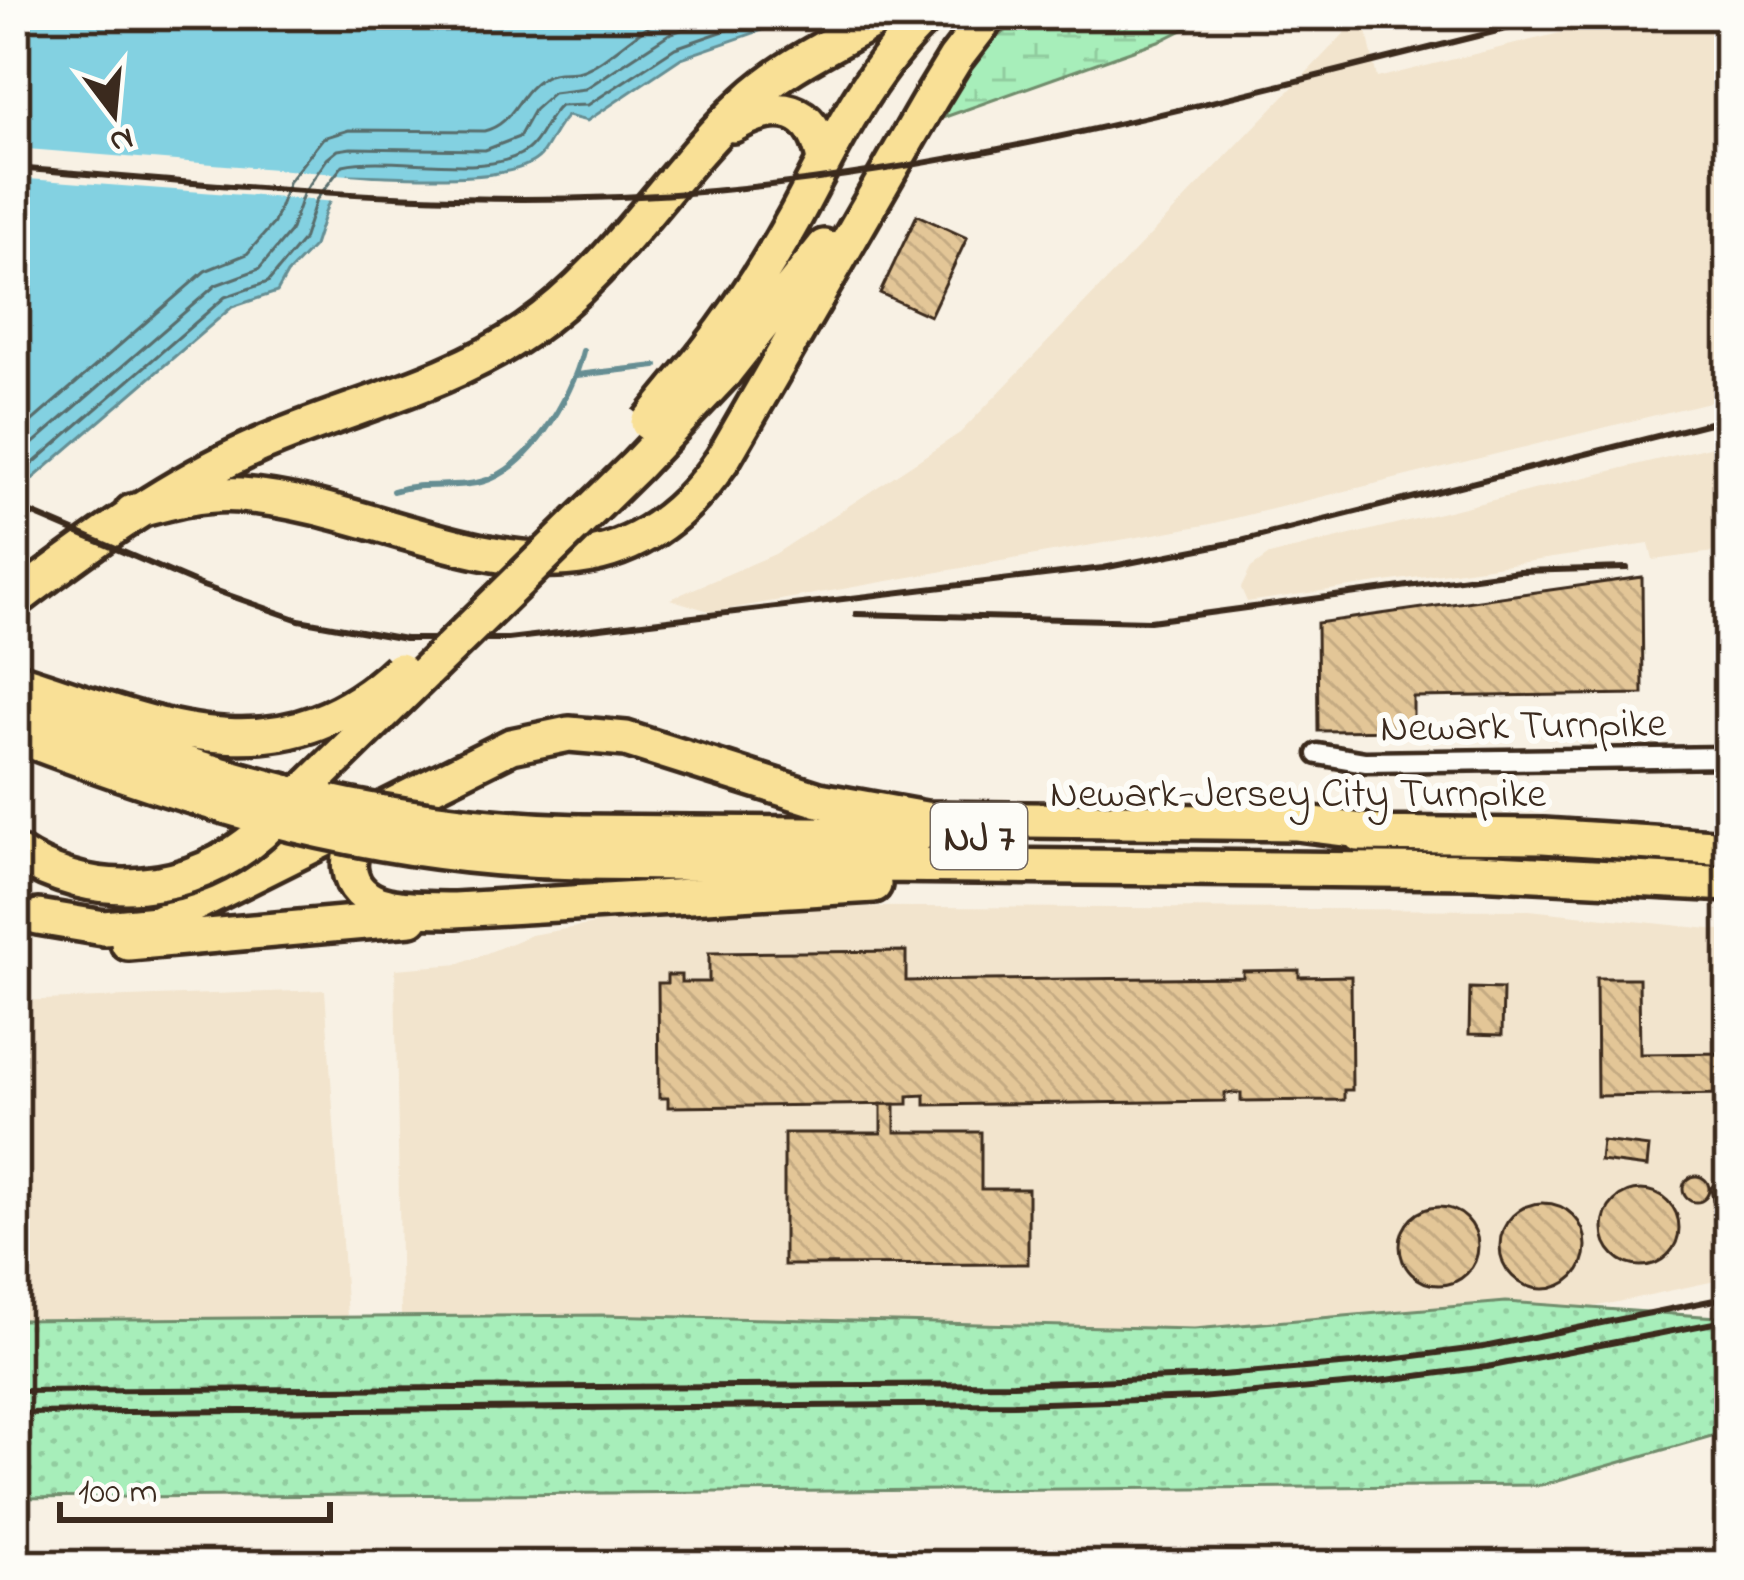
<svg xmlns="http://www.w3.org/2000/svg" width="1744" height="1580" viewBox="0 0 1744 1580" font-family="'Indie Flower',sans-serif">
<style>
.built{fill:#f2e4cd}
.grass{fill:url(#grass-dots);stroke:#718c6c;stroke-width:3}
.wetland{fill:url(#wetland-marsh);stroke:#718c6c;stroke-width:3}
.water{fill:#83d1e1;stroke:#668e93;stroke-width:3}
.pier{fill:#f8f1e4}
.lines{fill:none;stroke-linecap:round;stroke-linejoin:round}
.shore{stroke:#586d6c;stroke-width:3}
.stream{stroke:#668e93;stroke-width:6}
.building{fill:url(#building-back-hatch);stroke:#3b2a1e;stroke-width:3}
.minor-casing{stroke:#3b2a1e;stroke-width:27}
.motorway-casing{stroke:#3b2a1e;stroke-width:42}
.minor{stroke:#fdfcf7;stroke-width:18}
.motorway{stroke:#f9e096;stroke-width:33}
.rail{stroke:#3b2a1e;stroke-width:6}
.motorway-bridge-casing{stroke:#3b2a1e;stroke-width:42;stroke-linecap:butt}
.motorway-bridge{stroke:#f9e096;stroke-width:33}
.labels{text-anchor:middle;stroke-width:12;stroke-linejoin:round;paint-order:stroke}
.shield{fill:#fdfcf7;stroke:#75695f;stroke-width:3}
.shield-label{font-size:39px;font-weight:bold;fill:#3b2a1e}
.street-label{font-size:42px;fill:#3b2a1e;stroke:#fdfcf7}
</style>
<defs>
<pattern id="grass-dots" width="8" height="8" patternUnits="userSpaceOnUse" patternTransform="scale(3)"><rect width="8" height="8" fill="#a7eeba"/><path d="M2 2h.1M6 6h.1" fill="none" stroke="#91cc9f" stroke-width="1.8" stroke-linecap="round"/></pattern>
<pattern id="wetland-marsh" width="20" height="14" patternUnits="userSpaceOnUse" patternTransform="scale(3)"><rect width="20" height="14" fill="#a7eeba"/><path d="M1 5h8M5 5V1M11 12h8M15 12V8" fill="none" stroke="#91cc9f"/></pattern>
<pattern id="building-back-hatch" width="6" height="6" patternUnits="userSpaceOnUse" patternTransform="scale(3)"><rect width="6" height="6" fill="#e3c697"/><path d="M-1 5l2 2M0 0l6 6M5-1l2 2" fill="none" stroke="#c4aa82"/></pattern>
</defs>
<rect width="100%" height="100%" fill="#f8f1e4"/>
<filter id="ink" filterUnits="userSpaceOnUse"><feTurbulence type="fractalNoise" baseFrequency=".00833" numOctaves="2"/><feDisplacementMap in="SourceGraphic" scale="24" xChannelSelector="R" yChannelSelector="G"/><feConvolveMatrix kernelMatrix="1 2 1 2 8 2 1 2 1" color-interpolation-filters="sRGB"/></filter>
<g filter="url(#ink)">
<!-- built -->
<path class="built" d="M1362,15H1435L1367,32L1377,78L1633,15H1729V397L1211,524L712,612L670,599L775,554L960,433Z
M1729,442V550L1653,560L1649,544L1247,602L1241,588L1251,568L1269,555Z
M712,906L1529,910L1729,931V1278L1589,1308L1506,1302L1194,1329L601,1315L401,1316L395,969L460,964L531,935L594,924L595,914Z
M325,990L347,1316L15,1319V1001Z"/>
<!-- grass -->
<path class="grass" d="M1506,1302L1729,1318V1431L1541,1485L15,1498V1320L601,1315L1194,1329Z"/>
<!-- wetland -->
<path class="wetland" d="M1023,15H1212L1164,39L945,117L959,70Z"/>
<!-- water -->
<path class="water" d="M15,15H806L681,58L587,121L567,116C555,128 551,142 541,155C514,187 391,175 349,175L327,206L314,246L287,274L277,292L232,307L15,494Z"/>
<!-- pier -->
<path class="pier" d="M15,148L411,180H503L416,184L352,181L337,202L15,178Z"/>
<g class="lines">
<!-- shore -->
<path class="shore" d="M15,436L205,271L247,254L274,223L289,181L323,138L349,130L484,131C515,124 517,92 544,77C557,70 569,75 581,71C608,62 639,27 668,15
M15,459L216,285L259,269L290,232L303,194L327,159L338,150L351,148L485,150L519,137L534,110L553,93L585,89L669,34L724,15
M15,479L225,297L268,282L303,240L316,200L343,165C393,154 488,180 527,150C541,140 546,118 560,106L588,105L675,48L770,15"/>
<!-- stream -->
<path class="stream" d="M577,375L656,366
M393,491C423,482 447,488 476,483C528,474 572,397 583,351"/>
</g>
<!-- building -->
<path class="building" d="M917,215L967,238L930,316L880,293Z
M1642,577L1643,694L1413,697V719H1418V730L1318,731L1317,623Z
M906,951V981L1243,977V971L1299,970V977L1351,976L1352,1090H1344V1100L1241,1101V1093H1225V1101L925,1105V1095L908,1096V1104L668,1107V1098H659L658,983H667V975H681V982H709V953Z
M1596,978H1639L1640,1054L1729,1053V1094L1597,1096Z
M1470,988L1503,989L1502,1035L1469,1034Z
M881,1104H895V1132H981V1189H1028V1264L784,1265V1133H881Z
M1602,1141L1649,1147L1647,1167L1600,1161Z
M1683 1189a13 13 0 1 1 26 0a13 13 0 1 1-26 0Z
M1726,1179L1729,1205L1721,1206L1713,1201L1711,1188L1717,1181Z
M1603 1228a38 38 0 1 1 76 0a38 38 0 1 1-76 0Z
M1500 1246a43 43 0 1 1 86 0a43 43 0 1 1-86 0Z
M1400 1246a39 39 0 1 1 78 0a39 39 0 1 1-78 0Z"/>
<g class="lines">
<!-- minor casing -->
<g class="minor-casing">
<path id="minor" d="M1318,754L1365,762L1729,757"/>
</g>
<!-- motorway casing -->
<g class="motorway-casing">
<path id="motorway" d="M733,125C778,100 814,105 824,161
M704,355C739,311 769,264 796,215C834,144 867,72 927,15
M724,373L824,247
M132,512C168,502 203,492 241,495C413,508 591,653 723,459L930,100L955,59L989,15
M15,600C94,540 169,485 260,445C347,407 448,385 526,331C615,270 668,174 746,102C785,65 838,42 884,15
M375,822C338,846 340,896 388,906C409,911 433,909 455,910L874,885
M579,832L918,835
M1359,834L1543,836L1729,848
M580,862L1475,871L1729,884
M38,917L104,928L157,923L511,746L569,734L626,739L819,800L925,819L1297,823L1378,833
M128,943L411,918"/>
</g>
<!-- minor -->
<use href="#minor" class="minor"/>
<!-- motorway -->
<use href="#motorway" class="motorway"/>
<!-- rail -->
<path class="rail" d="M15,168C248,187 478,212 712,191C999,166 1283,82 1563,15
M15,506L203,586L299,620L405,639H508L1103,568L1241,541L1729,418
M856,614L1150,621L1519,571L1627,568
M15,1391L1013,1384L1198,1377L1352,1364L1484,1347L1729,1297
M15,1413L1014,1404L1200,1398L1355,1384L1487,1367L1729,1320"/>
<!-- motorway-bridge casing -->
<g class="motorway-bridge-casing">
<path id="motorway-bridge" d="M648,423L704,355
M15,680C152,723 277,785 399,670
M15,704C210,777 369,827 579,832
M15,735C201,806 379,859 580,862
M15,852C94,904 191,895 261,833L636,466L724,373"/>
</g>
<!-- motorway-bridge -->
<use href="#motorway-bridge" class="motorway-bridge"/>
</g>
</g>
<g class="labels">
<!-- shield labels -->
<rect class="shield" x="931" y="803" width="96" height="66" rx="9"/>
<g class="shield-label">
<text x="979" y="850">NJ 7</text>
</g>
<!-- street labels -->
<g class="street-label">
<text transform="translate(1523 723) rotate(-1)" y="15">Newark Turnpike</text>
<text x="1298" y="806">Newark-Jersey City Turnpike</text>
</g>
</g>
<!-- margin -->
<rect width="1744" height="1580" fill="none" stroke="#fdfcf7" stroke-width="60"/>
<rect x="30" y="30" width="1684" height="1520" fill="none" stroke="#3b2a1e" stroke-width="4.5" filter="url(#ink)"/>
<!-- north arrow -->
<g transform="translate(114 114) rotate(164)" stroke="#fdfcf7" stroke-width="9" paint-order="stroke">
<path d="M0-9L21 45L0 30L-21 45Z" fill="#3b2a1e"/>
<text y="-18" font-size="33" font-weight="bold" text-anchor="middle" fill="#3b2a1e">N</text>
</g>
<!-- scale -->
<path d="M60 1502v18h270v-18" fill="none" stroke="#3b2a1e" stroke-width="6"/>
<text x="78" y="1502" font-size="36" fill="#3b2a1e" stroke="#fdfcf7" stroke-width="9" paint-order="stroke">100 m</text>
</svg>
